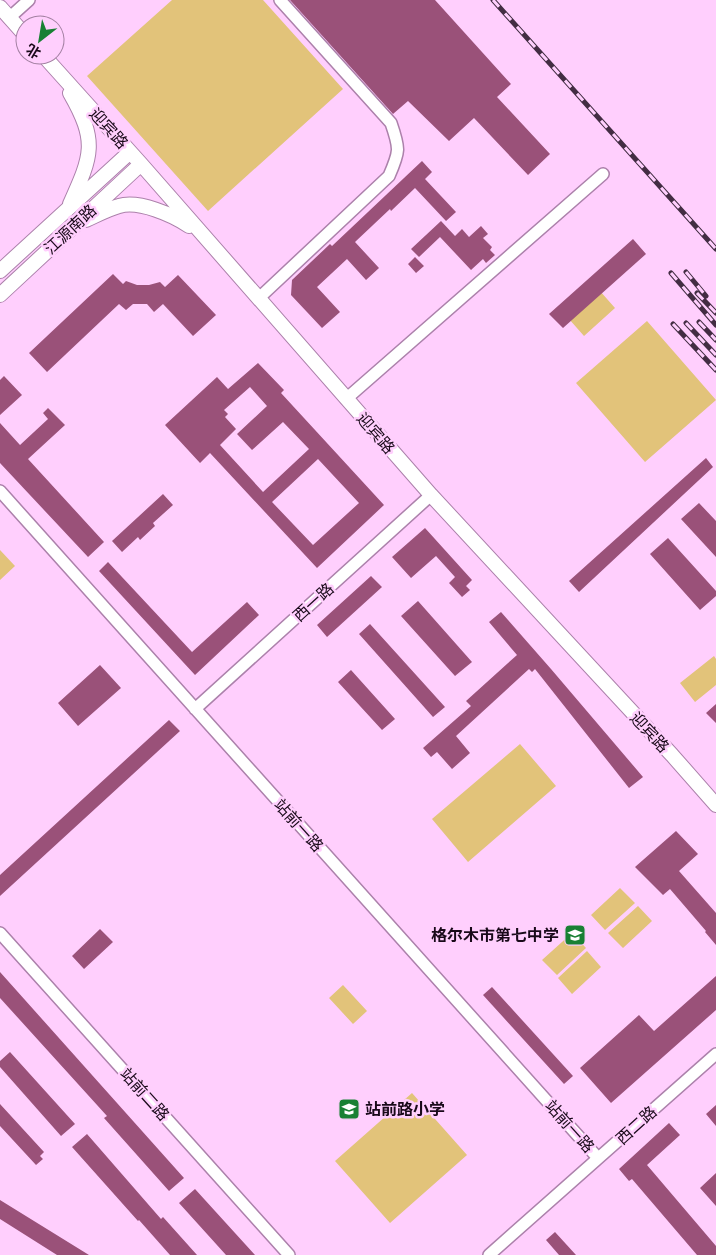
<svg xmlns="http://www.w3.org/2000/svg" width="716" height="1255" viewBox="0 0 716 1255" font-family="Ubuntu,'Noto Sans SC',sans-serif">
<style>
.green{fill:#e2c37a}
.building{fill:#9a5179;fill-rule:evenodd}
.lines{fill:none;stroke-linecap:round;stroke-linejoin:round}
.minor-casing{stroke:#ac81ab;stroke-width:14}
.major-casing{stroke:#ac81ab;stroke-width:16}
.minor{stroke:#fff;stroke-width:11}
.major{stroke:#fff;stroke-width:14}
.rail-casing{stroke:#432d43;stroke-width:5}
.rail{stroke:#ffcffd;stroke-width:3;stroke-dasharray:9;stroke-linecap:butt}
.labels{text-anchor:middle;stroke-width:5;stroke-linejoin:round;paint-order:stroke}
.street-label{font-size:16px;fill:#190919;stroke:#ffcffd}
.poi-label{font-size:16px;font-weight:bold;fill:#190919;stroke:#ffcffd;text-anchor:end}
</style>
<rect width="100%" height="100%" fill="#ffcffd"/>
<!-- green -->
<path class="green" d="M172,0H263L343,89L208,211L87,76Z
M600,291L615,308L584,336L569,319Z
M647,321L716,400L645,462L576,383Z
M0,550L15,566L0,580Z
M714,656L716,659V685L695,702L680,683Z
M520,744L556,786L468,862L432,819Z
M620,888L635,903L605,930L591,915Z
M638,906L652,921L623,948L608,933Z
M572,933L586,948L557,975L542,960Z
M587,951L601,967L572,994L558,978Z
M343,985L367,1011L353,1024L329,998Z
M412,1093L467,1155L390,1223L335,1161Z"/>
<!-- building -->
<path class="building" d="M290,0H435L511,84L497,97L550,154L528,175L474,118L449,141L408,101L393,114Z
M422,161L432,172L425,179L456,212L446,221L415,188L391,211L390,209L355,242L379,268L366,280L347,259L317,287L340,312L322,328L291,295L292,280L330,244L332,246Z
M441,221L455,236L462,229L469,237L481,226L488,234L483,238L492,247L490,250L495,255L486,263L483,259L471,270L440,237L419,257L411,249Z
M633,239L646,254L563,328L549,314Z
M415,257L424,266L416,273L408,264Z
M113,274L123,284L126,281L137,285H149L160,282L165,287L178,275L216,315L193,336L163,304L154,312L147,304H133L126,310L119,304L47,372L29,353Z
M258,363L284,390L281,393L384,505L317,568L210,453L200,463L165,425L217,377L228,389ZM250,387L267,406L237,434L252,450L283,422L309,449L263,492L220,445L236,429L225,417L228,414L224,410ZM318,459L359,503L313,545L272,502Z
M4,376L22,395L0,415V380Z
M48,408L65,425L28,459L104,542L88,557L0,463V423L20,445L48,419L43,413Z
M706,458L713,467L579,592L569,581Z
M163,494L173,505L153,523L155,526L140,540L138,537L122,552L112,541Z
M699,503L716,521V557L681,519Z
M425,528L472,580L466,586L470,590L462,597L449,583L455,577L436,556L411,578L392,557Z
M668,538L716,591V596L700,610L650,554Z
M108,562L192,652L247,602L259,615L195,675L99,571Z
M371,576L382,587L327,637L317,625Z
M418,601L472,662L455,676L401,616Z
M501,612L551,669L643,777L629,788L535,669L532,672L529,669L456,736L470,753L452,769L437,752L431,757L423,748L471,706L466,701L517,655L489,622Z
M370,624L445,707L433,717L359,634Z
M100,665L121,688L78,726L58,703Z
M351,670L395,719L382,730L338,682Z
M716,704V723L706,713Z
M169,720L180,731L0,896V875Z
M676,831L698,854L679,871L716,913V945L705,932L706,931L670,889L663,895L635,867Z
M100,929L113,942L84,969L72,956Z
M0,972L184,1178L169,1191L104,1118L107,1116L0,998Z
M716,976V1010L611,1103L580,1068L639,1015L654,1031Z
M492,987L573,1076L564,1084L483,995Z
M10,1052L75,1124L61,1136L0,1067V1061Z
M0,1104L44,1152L40,1156L43,1159L36,1165L0,1126Z
M716,1105V1126L706,1114Z
M669,1123L680,1135L647,1165L716,1246V1255H697L632,1179L629,1181L619,1169Z
M87,1134L161,1219L163,1217L197,1255H170L139,1220L138,1221L72,1147Z
M716,1173V1206L700,1188Z
M195,1189L255,1255H226L179,1203Z
M0,1200L89,1255H57L0,1219Z
M555,1232L576,1255H559L546,1240Z"/>
<g class="lines">
<!-- minor casing -->
<g class="minor-casing">
<path id="minor" d="M9,18L29,0
M259,298L389,176C400,151 400,149 391,123L280,0
M346,399L603,174
M0,491L598,1158
M195,709L431,495
M0,933L289,1255
M489,1255L716,1054"/>
</g>
<!-- major casing -->
<g class="major-casing">
<path id="major" d="M0,7L25,35
M43,55L141,164L431,495L672,755L716,805
M70,93C98,142 92,155 70,204
M86,220C97,215 108,209 119,206C139,200 173,215 189,226
M0,271L130,152
M0,295L141,164"/>
</g>
<!-- minor -->
<use href="#minor" class="minor"/>
<!-- major -->
<use href="#major" class="major"/>
<!-- rail casing -->
<g class="rail-casing">
<path id="rail" d="M493,0L716,249
M686,272L706,296
M671,273L716,325
M697,293L716,313
M699,322L716,340
M686,323L716,355
M673,324L716,370"/>
</g>
<!-- rail -->
<use href="#rail" class="rail"/>
</g>
<!-- icons -->
<defs>
<g id="school-square" transform="scale(1.125)"><rect x="-9" y="-9" width="18" height="18" rx="4" fill="#198034" stroke="#ffcffd"/><path d="M0-5L7-2L0 1L-7-2ZM-4 1L0 2.5L4 1V4Q0 6-4 4Z" fill="#fff"/></g>
</defs>
<g fill-rule="evenodd">
<use href="#school-square" x="575" y="935"/>
<use href="#school-square" x="349" y="1109"/>
</g>
<g class="labels">
<!-- street labels -->
<g class="street-label">
<text transform="translate(109 128) rotate(48)" y="6">迎宾路</text>
<text transform="translate(70 229) rotate(-43)" y="6">江源南路</text>
<text transform="translate(376 433) rotate(49)" y="6">迎宾路</text>
<text transform="translate(313 602) rotate(-42)" y="6">西一路</text>
<text transform="translate(650 732) rotate(47)" y="6">迎宾路</text>
<text transform="translate(299 825) rotate(48)" y="6">站前一路</text>
<text transform="translate(145 1094) rotate(48)" y="6">站前二路</text>
<text transform="translate(636 1125) rotate(-42)" y="6">西二路</text>
<text transform="translate(570 1126) rotate(48)" y="6">站前一路</text>
</g>
<!-- poi labels -->
<g class="poi-label">
<text x="559" y="941">格尔木市第七中学</text>
<text x="365" y="1115" text-anchor="start">站前路小学</text>
</g>
</g>
<!-- north arrow -->
<g transform="translate(40 40) rotate(211)"><circle r="24" fill="#ffcffd" stroke="#a380a2"/>
<path d="M0-4L9 19L0 12L-9 19Z" fill="#198034"/>
<text y="-8" font-size="14" font-weight="bold" text-anchor="middle" fill="#190919">北</text>
</g>
</svg>
